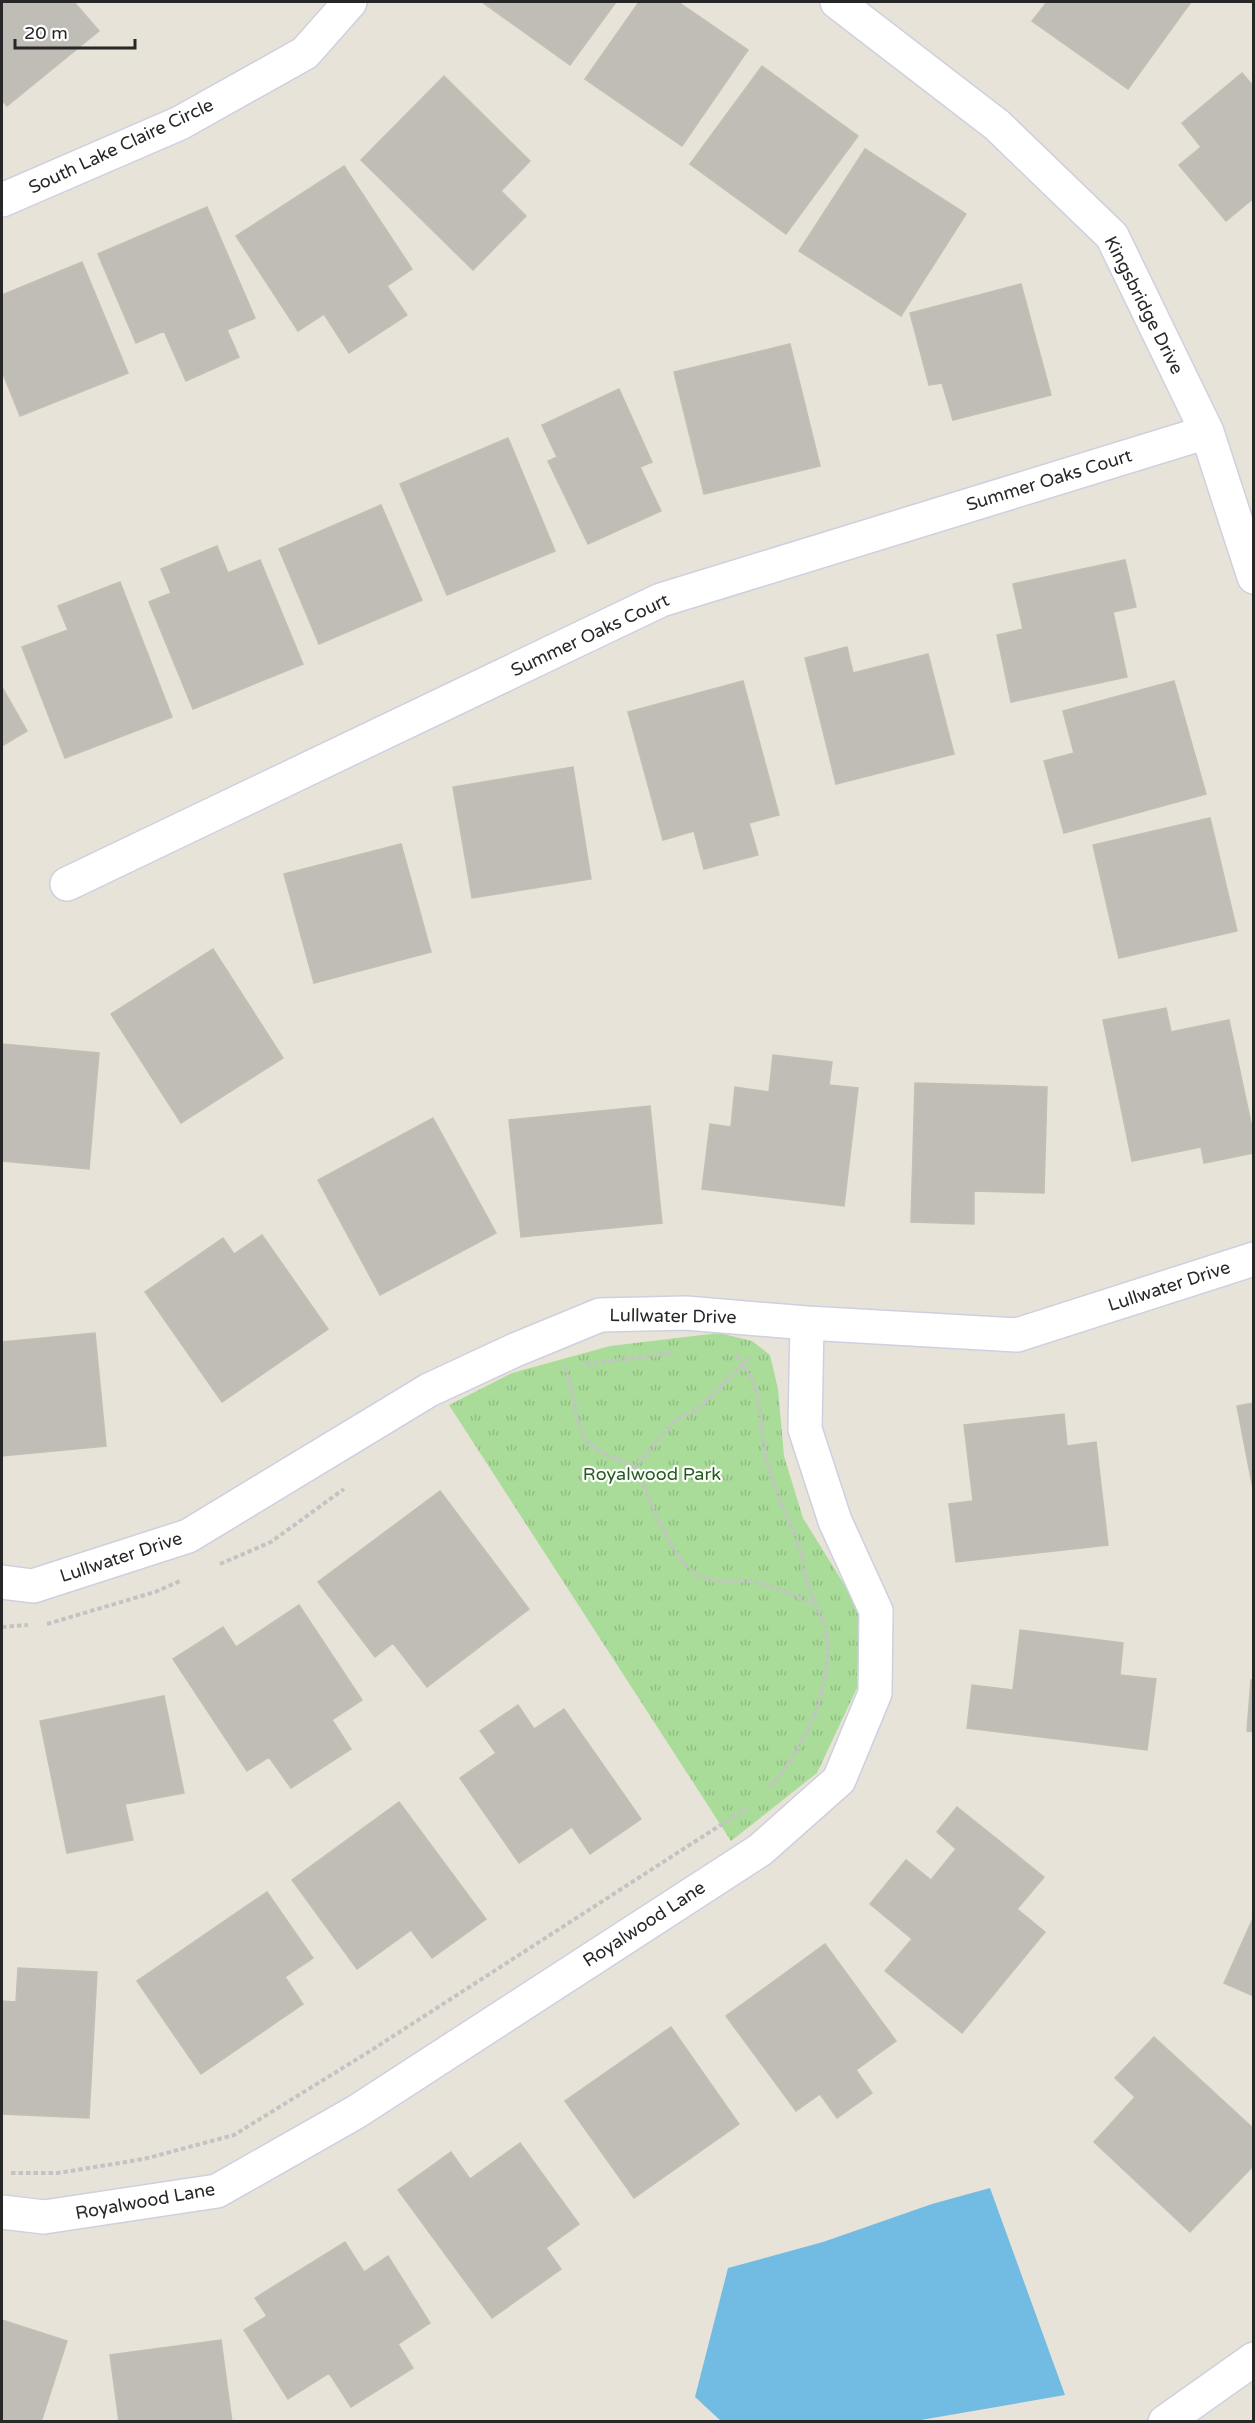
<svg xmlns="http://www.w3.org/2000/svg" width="1255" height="2423" viewBox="0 0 1255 2423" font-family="'Varela Round',sans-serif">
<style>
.park{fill:url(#park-tufts)}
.water{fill:#72bce4}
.building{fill:#c0bdb6;stroke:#c3bfb3;stroke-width:1.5}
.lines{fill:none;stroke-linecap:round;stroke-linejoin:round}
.minor-casing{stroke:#ced0df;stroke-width:36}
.path{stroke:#c3c3c3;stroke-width:4;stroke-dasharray:4.5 3;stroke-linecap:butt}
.minor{stroke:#fff;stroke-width:33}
.labels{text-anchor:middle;stroke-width:4.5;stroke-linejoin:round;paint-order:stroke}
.street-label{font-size:18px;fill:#272727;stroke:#fff}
.park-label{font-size:18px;fill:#255c1e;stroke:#fff}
</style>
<defs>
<pattern id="park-tufts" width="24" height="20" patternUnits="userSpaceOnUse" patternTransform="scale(1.5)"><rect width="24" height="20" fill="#a9dc99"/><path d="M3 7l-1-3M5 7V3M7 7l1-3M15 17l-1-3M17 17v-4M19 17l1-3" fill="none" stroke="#91bd84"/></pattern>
</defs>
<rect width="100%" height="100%" fill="#e8e3d9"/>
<!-- park -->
<path class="park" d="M719,1333L752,1341L770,1355L778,1389L784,1456L803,1518L860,1610L857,1688L817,1773L731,1841L449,1405L512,1373L610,1346Z"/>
<!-- water -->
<path class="water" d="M990,2188L1065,2395L915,2421H721L695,2397L728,2268L823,2242L932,2204Z"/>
<!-- building -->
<path class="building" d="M2,2H74L99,31L7,106L2,100Z
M482,2H616L570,65Z
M639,2H678L748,50L682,146L585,79Z
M1047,2H1191L1128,89L1032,21Z
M762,66L858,136L786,234L690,164Z
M1242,73L1254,87V198L1226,221L1179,165L1201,147L1182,123Z
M444,76L530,161L501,191L526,216L473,270L361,160Z
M865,149L966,214L901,316L799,251Z
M344,166L412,269L387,286L407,315L349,353L324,314L298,331L236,236Z
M207,207L255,318L227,330L239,357L186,381L164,331L136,343L98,254Z
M82,262L128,373L20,416L2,371V295Z
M1021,284L1051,395L953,420L942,383L929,385L910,313Z
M790,344L820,466L704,494L674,372Z
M619,389L652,462L640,467L661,511L588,544L548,461L557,457L542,425Z
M508,438L555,551L447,595L400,484Z
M381,505L422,600L319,644L279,549Z
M217,546L228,573L260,560L303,664L193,709L149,602L171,593L161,569Z
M1125,560L1136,607L1113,612L1127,677L1011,702L997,635L1023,629L1013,584Z
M120,582L172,717L65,758L22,647L68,630L58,606Z
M847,647L853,673L928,654L954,754L836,784L805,658Z
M743,681L779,815L749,823L758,855L704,869L694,831L663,840L628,712Z
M1174,681L1206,794L1064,833L1044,761L1074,753L1063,711Z
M2,687L27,731L2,746Z
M573,767L591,879L472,898L453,787Z
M1210,818L1237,931L1119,958L1093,845Z
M401,844L431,952L314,983L284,874Z
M213,949L283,1058L181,1123L111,1014Z
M1166,1008L1171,1032L1229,1020L1254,1137V1153L1204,1163L1201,1147L1132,1161L1103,1020Z
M2,1044L99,1053L89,1169L2,1161Z
M773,1055L832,1062L829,1085L858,1088L844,1206L702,1189L710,1124L731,1127L735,1087L769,1092Z
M915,1083L1047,1087L1044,1193L974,1191V1224L911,1222Z
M650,1106L662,1223L521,1237L509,1120Z
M433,1118L496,1233L380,1295L318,1180Z
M262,1235L328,1329L222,1402L145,1292L223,1238L234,1254Z
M95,1333L106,1446L2,1456V1342Z
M1254,1403V1494L1237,1406Z
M1064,1414L1067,1446L1096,1442L1108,1545L956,1562L949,1504L973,1501L964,1425Z
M440,1491L529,1609L427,1687L393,1643L375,1657L318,1582Z
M299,1605L362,1700L332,1720L351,1749L291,1788L269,1757L247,1771L173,1659L223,1627L236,1647Z
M1020,1630L1123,1643L1120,1675L1156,1679L1147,1750L967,1728L972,1685L1013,1690Z
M1251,1680H1254V1732L1247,1731Z
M164,1696L184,1793L125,1804L133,1840L67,1853L40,1721Z
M518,1705L534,1729L564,1709L641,1819L590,1854L572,1827L519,1863L460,1778L496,1753L480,1731Z
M399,1802L486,1919L432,1958L411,1930L357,1969L292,1880Z
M957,1807L1044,1877L1017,1909L1045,1932L962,2033L885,1971L912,1939L870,1904L906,1860L931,1880L956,1849L937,1832Z
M267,1892L313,1958L285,1977L303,2004L201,2074L137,1981Z
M1254,1916V1996L1224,1983Z
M825,1944L896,2041L856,2070L872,2093L837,2118L820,2094L796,2111L726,2016Z
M18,1968L97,1972L89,2118L2,2114V2001L16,2002Z
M671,2027L739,2124L634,2198L565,2101Z
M1154,2037L1254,2129V2165L1190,2232L1094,2142L1135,2097L1115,2078Z
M520,2143L579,2224L546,2248L561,2269L492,2318L398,2190L451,2152L470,2179Z
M345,2242L364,2272L388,2256L430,2323L398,2344L413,2368L351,2407L329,2373L288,2399L244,2330L267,2316L255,2298Z
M2,2320L67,2341L41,2422H2Z
M221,2340L232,2422H119L110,2355Z"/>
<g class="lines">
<!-- minor casing -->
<g class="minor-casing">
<path id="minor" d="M837,2L997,125L1112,236L1207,432L1254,577
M2,200L180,123L305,53L350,2
M67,884L661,600L1207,432
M2,1582L33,1586L188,1536L429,1390L515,1350L600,1315L686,1313L807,1323L1017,1335L1254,1259
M2,2212L44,2217L217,2191L356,2112L760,1850L839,1780L875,1693L876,1611L835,1521L805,1429L807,1323
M1165,2422L1254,2359"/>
</g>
<!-- path -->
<path class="path" d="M735,1356C763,1381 759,1419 765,1454C771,1484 787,1515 798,1544C803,1557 804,1571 808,1584C812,1600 823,1615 826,1631C835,1684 804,1751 768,1789
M586,1364L673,1353
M565,1368C575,1391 573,1421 588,1442C600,1458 625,1456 637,1473C641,1478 644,1487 647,1493C659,1520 671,1557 696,1574C714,1586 735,1578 754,1582C775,1586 795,1596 814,1604
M633,1469L677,1419L697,1410L751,1356
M220,1564L271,1542L344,1489
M47,1624L155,1592L180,1581
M2,1627L28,1625
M11,2173H58L144,2159L234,2135L367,2053L747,1808"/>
<!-- minor -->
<use href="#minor" class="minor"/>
</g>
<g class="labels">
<!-- street labels -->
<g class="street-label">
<text transform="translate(121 146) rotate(-25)" y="6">South Lake Claire Circle</text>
<text transform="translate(1144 305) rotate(63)" y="6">Kingsbridge Drive</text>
<text transform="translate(1049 480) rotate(-17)" y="6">Summer Oaks Court</text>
<text transform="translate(590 635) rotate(-25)" y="6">Summer Oaks Court</text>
<text transform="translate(1169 1286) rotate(-18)" y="6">Lullwater Drive</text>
<text transform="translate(673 1316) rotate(1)" y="6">Lullwater Drive</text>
<text transform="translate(121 1557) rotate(-18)" y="6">Lullwater Drive</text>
<text transform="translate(644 1924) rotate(-33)" y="6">Royalwood Lane</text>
<text transform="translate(145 2201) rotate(-10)" y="6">Royalwood Lane</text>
</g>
<!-- park labels -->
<g class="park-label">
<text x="652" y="1480">Royalwood Park</text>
</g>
</g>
<!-- border -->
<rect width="1255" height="2423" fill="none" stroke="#272727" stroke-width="6"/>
<!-- scale -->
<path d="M15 39v9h120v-9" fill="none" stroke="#272727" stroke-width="3"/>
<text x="24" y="39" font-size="18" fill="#272727" stroke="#ffffff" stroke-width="4.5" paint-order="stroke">20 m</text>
</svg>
